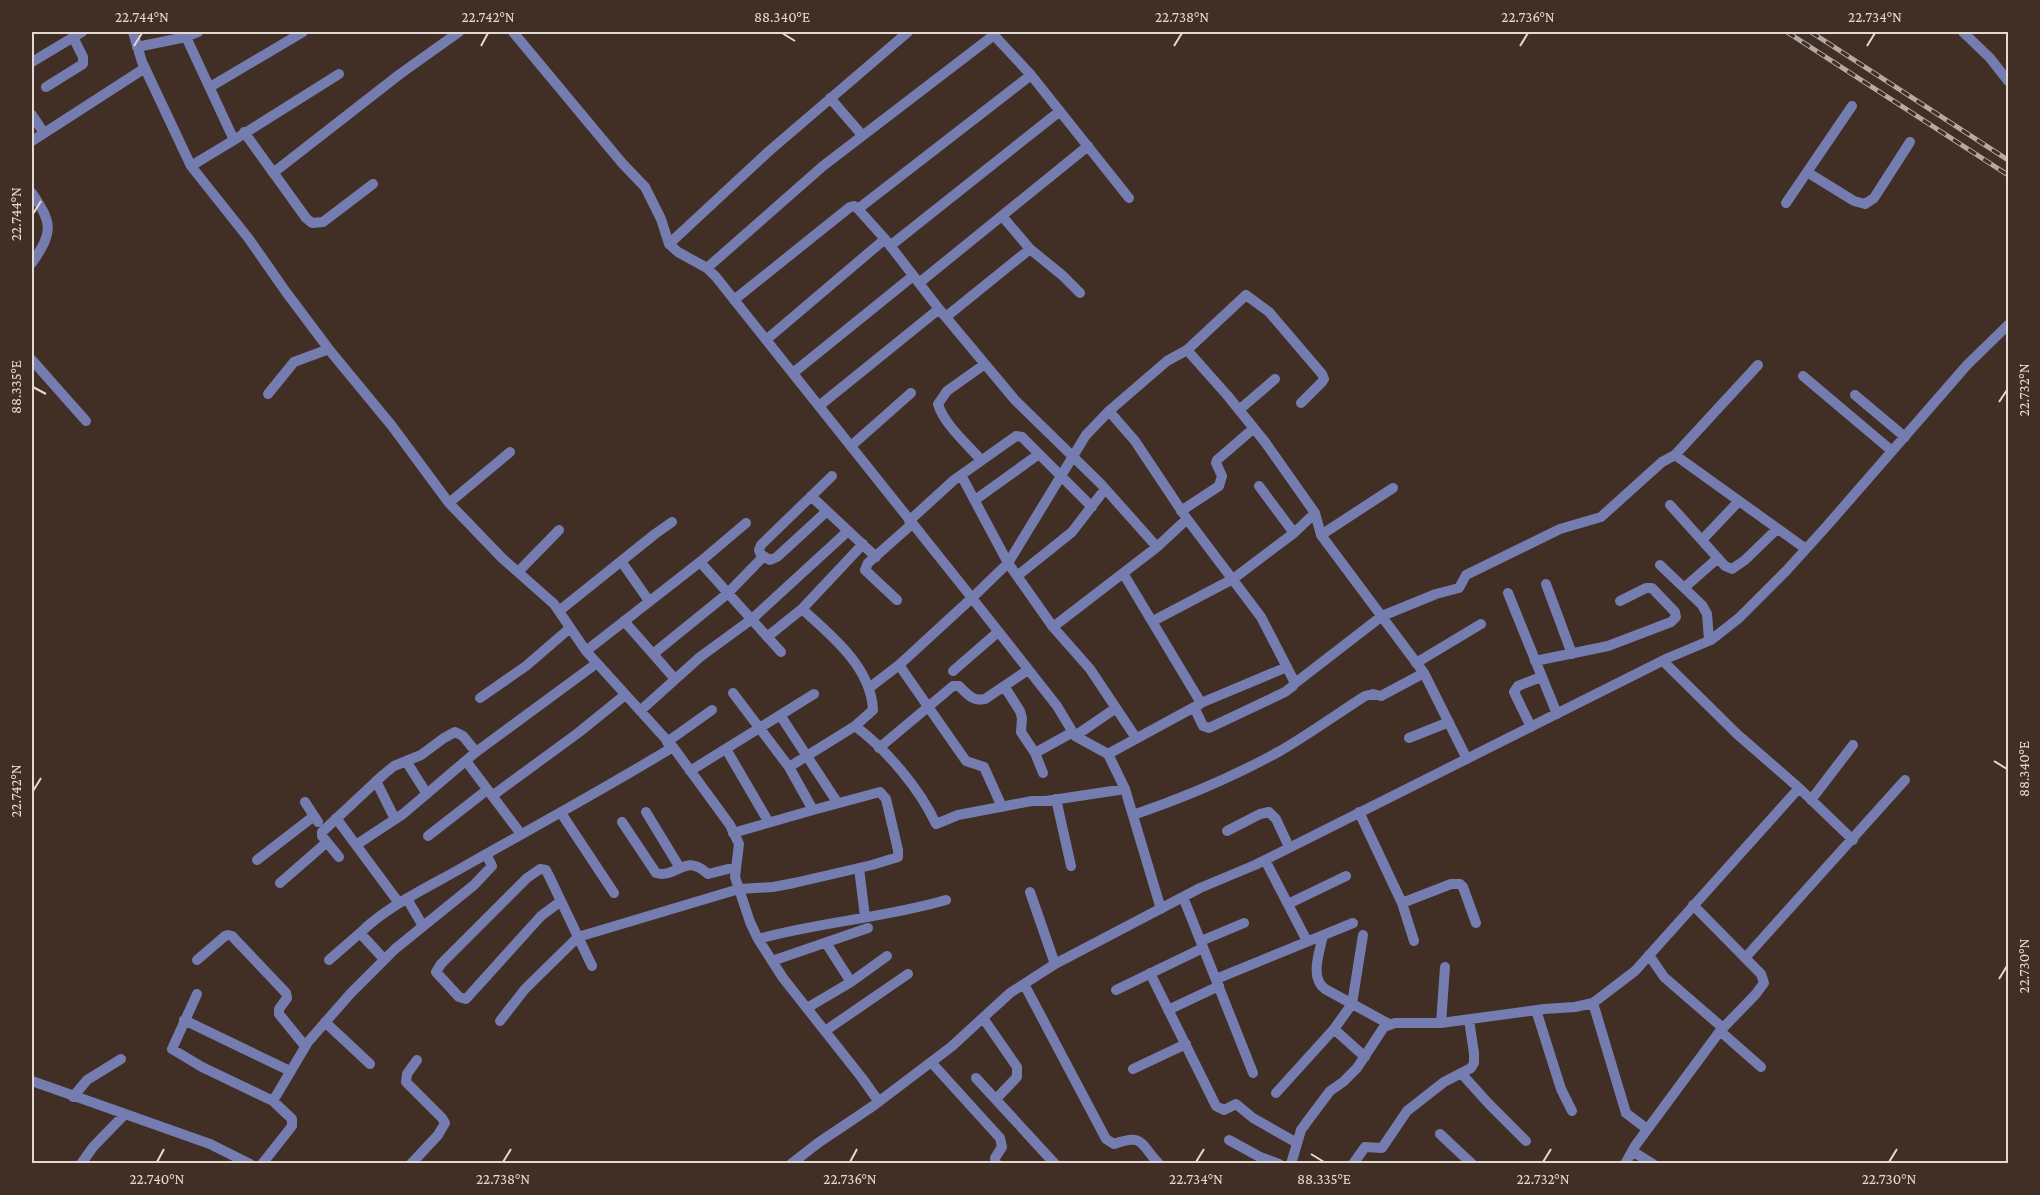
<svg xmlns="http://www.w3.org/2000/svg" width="2040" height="1195" viewBox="0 0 2040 1195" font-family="'Crimson Pro',serif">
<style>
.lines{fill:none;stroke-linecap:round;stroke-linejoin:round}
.minor{stroke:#757db0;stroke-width:10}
.rail-casing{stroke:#b6a8a2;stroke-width:5}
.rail{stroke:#412e25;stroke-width:3;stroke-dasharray:9;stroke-linecap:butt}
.ticks{fill:none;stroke:#e5d9d3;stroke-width:2}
.neatline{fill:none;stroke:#e5d9d3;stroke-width:2}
.ticks-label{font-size:15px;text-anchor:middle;fill:#e5d9d3}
</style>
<rect width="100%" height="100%" fill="#412e25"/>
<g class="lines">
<!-- minor -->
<path class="minor" d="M133,32L142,62L191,166L249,239L286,292L331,352L392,426L449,503L502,558L554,604L586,651L673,747L730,825L739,844L735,877L750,922L758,939L783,978L862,1078L879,1102
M513,32L622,163L645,187L661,219L669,244L678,252L707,268L716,277L972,598L1057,706L1075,736L1108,754L1125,789L1161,909
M991,32L1031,75L1129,198
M1963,32L1990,58L2008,81
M186,37L198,32
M137,47L186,37L234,140L339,74
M32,62L82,32
M46,87L83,64V57L73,37
M210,87L303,32
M830,98L862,135
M32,115L44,133
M244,132L306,218L312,223L323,222L373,184
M32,141L145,68
M191,166L234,140
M1807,172L1854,201L1865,204L1874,198L1910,142
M273,173L400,74L459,32
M32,193C53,224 53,232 32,263
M1786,203L1852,106
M858,209L1031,75
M1002,216L1030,249L1062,275L1080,293
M669,244L768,152L908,32
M890,246L1060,111
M707,268L823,166L994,35
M919,283L1088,146
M734,300L850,207L854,206L858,209L885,239L939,309L819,406
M939,309L1015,400L1100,483L1157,547
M947,316L1030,249
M766,340L885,239
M1187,350L1167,361L1109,411L1135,441L1187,519L1261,617L1294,681L1293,686L1285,692L1209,728L1203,726L1194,707
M32,360L86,421
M793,373L913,276
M1803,376L1892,451
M268,394L294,362L329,349
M1855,395L1905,437
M1301,403L1322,382L1324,379L1322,374L1269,312L1246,295L1187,350L1227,395L1265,442L1315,513L1321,535L1424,673L1467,759
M1239,410L1275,379
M851,446L911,393
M1675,455L1758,365
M981,460C968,445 943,423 938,404L947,391L985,364
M961,475L1008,563L1053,627L1090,669L1136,738
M1259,486L1294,533
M811,496L876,557
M975,500L1039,454
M449,503L510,452
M1670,505L1725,566L1732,569L1745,560L1777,529
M1181,511L1219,486L1222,476L1216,463L1217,460L1254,428
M909,521L954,480L1016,436L1022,437L1092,507
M1321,535L1393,488
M1702,540L1738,502
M762,555L770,560L777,557L827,511
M621,561L649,601
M700,562L781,652
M1660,565L1702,605L1707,614L1709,640
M518,572L559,530
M1123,573L1201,703L1287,667
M1017,576L1072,532L1105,489
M1546,584L1572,654
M1685,587L1718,558
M1508,593L1557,714
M897,600L865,570L868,563L912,524
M559,611L655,534L672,522
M624,621L675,679
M1153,621L1233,579L1294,533L1315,513
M1053,627L1157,547L1187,519
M767,637L802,609L863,544
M586,651L700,562L746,523
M653,654L727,594L762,558L759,550L761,545L832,476
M1535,661L1608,646L1671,622L1676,617L1675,612L1652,588H1646L1620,601
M1416,663L1481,624
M899,665L966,761L984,767L1002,807
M953,671L998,632
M1294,684L1382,616L1436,594L1459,588L1466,575L1560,529L1601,517L1662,462L1675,455L1806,549
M1004,686L1020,711L1022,718L1021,732L1035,753L1043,773
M869,688L899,665L972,598L1008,563L1086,435L1109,411
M733,693L789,767
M480,698L526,666L570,628
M640,711L700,657L752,619L848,531
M780,715L837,802
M855,726C886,749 920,789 936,824L958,815L1032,801H1046L1125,789
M1531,727L1514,692L1518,686L1541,677
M1075,736L1116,708
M1409,738L1449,722
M667,742L712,710
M879,748L953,686H959C967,694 973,702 985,699L1028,670
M726,749L768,821
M1035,753L1073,732
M1108,754L1200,704
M406,761L427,794
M466,761L521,834
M690,771L814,694
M376,781L395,819
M1799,788L1853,840
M492,796L578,733L625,695
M1056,799L1071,866
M1811,800L1853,745
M305,802L318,822
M646,812L680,868
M1359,812L1402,903L1414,941
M561,813L614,893
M1133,815C1183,798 1233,777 1280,751C1309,734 1337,714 1365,696L1373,694L1381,696L1424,673
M336,818L399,903
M622,822L656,873C678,879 684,852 708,874L736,867
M1227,831L1260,814L1269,812L1276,819L1289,847
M733,833L813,810L789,767L855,726L873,710C871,667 832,636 802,609
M428,836L487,790
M356,845L403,814L476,752L597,663
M339,857L322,836V832L383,775L394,766L421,755L444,738L455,732L463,736L476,752
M257,860L314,816
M1265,860L1307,941
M859,868L865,917
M280,883L327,842
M1030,892L1055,964
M1183,897L1253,1073
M407,899L423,926
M561,901L541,916L466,999L459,997L436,972L441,964L527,878L540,869L546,870L549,876L592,966
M1402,903L1451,884H1460L1463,887L1476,923
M1288,904L1346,876
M360,933C390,904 429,887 465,866C534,827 604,789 673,747
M1323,935C1320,952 1309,977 1325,989L1389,1024
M758,939C819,922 884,918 946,900
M1201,941L1244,923
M826,943L851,982
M1649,955L1664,977L1723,1028
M1745,958L1905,780
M197,960L225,936L228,935L232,936L286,993L287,998L279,1009V1014L305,1046
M329,960L360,933L384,959
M772,961L868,928
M1150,973L1216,1106L1224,1110L1236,1104L1253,1118L1297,1143
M1216,979L1353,923
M1024,984L1106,1139L1114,1144C1144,1133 1140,1144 1159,1164
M1116,990L1203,948
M197,994L172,1049L202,1067L273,1101
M1593,1003L1626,1113L1647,1129
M807,1008L851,982L887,956
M1168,1010L1219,986
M1536,1010L1561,1089L1572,1111
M983,1018L1017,1067V1077L996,1099
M184,1020L290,1071
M500,1021L525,989L578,937L739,889L773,887L794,883L872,865L898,857V850L886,799L880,792L813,810
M325,1022L370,1064
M1441,1023L1445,967
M1334,1029L1352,1004L1363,935
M825,1031L908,974
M1720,1031L1761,1067
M931,1062L1000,1138L1002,1147L995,1158L996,1164
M1133,1069L1186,1044
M1461,1073L1488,1103L1526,1141
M976,1078L1055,1164
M32,1081L210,1144L250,1164
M1276,1093L1334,1029L1365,1057
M73,1097L87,1080L121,1059
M1440,1134L1472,1164
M1229,1140L1260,1157L1279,1164
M1632,1151L1653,1164
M81,1164L93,1147L125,1114
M262,1164L292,1126V1119L273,1101L308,1042L350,994L395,949L474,885L492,866L486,854
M411,1164L438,1135L445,1123L442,1118L406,1082L407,1074L417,1060
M791,1164L818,1143L873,1106L951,1047L1010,993L1055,964L1200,888L1255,865L1668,658L1711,640L1739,618L1786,571L1825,528L1967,365L2008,325
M1291,1164L1301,1130L1309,1119L1330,1091L1343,1082L1357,1068L1384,1027L1395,1023H1441L1544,1009L1575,1007L1593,1003L1635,971L1799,788L1737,734L1663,661
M1353,1164L1365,1147L1382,1148L1407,1111L1444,1082L1471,1068L1474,1063V1053L1469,1020
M1625,1164L1635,1146L1720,1031L1755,995L1764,983L1761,974L1693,905"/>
<!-- rail casing -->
<g class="rail-casing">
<path id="rail" d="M1787,32L2008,175
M1811,32L2008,160"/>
</g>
<!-- rail -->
<use href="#rail" class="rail"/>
</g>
<!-- ticks -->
<path class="ticks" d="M782,33L795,41M134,46L142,33M481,46L488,33M1174,46L1182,33M1520,46L1528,33M1867,46L1875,33M33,214L41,201M33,387L46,394M1999,402L2007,390M1994,761L2007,769M33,791L41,778M1999,979L2007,966M1311,1154L1324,1162M157,1162L164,1149M503,1162L511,1149M850,1162L857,1149M1196,1162L1204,1149M1543,1162L1551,1149M1889,1162L1897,1149"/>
<!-- border -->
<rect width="2040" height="1195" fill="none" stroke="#412e25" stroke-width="66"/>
<rect x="33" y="33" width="1974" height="1129" class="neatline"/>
<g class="ticks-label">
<text x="142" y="22">22.744°N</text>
<text x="488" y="22">22.742°N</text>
<text x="782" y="22">88.340°E</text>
<text x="1182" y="22">22.738°N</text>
<text x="1528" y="22">22.736°N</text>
<text x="1875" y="22">22.734°N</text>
<text transform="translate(16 214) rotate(-90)" y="5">22.744°N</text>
<text transform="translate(16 387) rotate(-90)" y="5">88.335°E</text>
<text transform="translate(2024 390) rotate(-90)" y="5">22.732°N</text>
<text transform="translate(2024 769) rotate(-90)" y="5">88.340°E</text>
<text transform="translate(16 791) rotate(-90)" y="5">22.742°N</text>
<text transform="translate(2024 966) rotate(-90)" y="5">22.730°N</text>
<text x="157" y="1184">22.740°N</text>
<text x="503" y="1184">22.738°N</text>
<text x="850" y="1184">22.736°N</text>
<text x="1196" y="1184">22.734°N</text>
<text x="1324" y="1184">88.335°E</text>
<text x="1543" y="1184">22.732°N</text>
<text x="1889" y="1184">22.730°N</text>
</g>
</svg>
